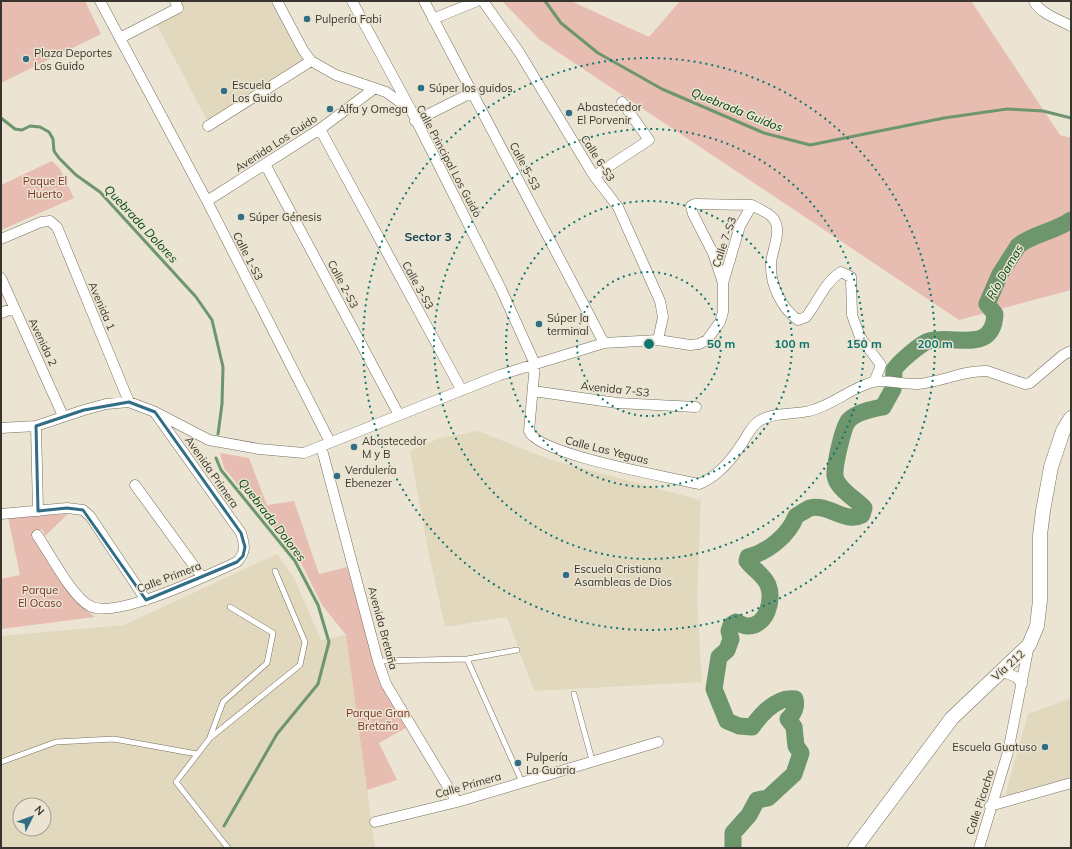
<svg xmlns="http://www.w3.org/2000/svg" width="1072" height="849" viewBox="0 0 1072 849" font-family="Mulish,sans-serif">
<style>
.built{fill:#e2d8be;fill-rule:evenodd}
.green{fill:#e7bdb2}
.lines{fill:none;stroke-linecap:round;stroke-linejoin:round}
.stream{stroke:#6d966d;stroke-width:3}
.river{stroke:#6d966d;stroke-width:17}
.lane-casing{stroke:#756f5e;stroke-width:6}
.street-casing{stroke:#756f5e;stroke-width:11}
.secondary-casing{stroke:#756f5e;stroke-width:15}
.lane{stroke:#fff;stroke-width:5}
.street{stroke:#fff;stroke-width:10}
.secondary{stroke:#fff;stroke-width:14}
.marked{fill:none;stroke:#316d85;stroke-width:3;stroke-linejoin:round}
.ring{fill:none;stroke:#0f766e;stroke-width:2;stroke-dasharray:2 4}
.poi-dot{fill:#316d85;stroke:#ebe4d2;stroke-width:1.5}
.labels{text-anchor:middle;stroke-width:3;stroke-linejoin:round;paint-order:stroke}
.poi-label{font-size:11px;fill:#37352d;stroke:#ebe4d2;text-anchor:start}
.street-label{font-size:11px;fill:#37352d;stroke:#ebe4d2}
.park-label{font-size:11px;fill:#7c3322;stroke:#ebe4d2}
.water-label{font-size:12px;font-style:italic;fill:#04460d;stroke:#ebe4d2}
.neighbourhood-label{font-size:12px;font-weight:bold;fill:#0d4052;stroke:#ebe4d2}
.centre{fill:#0f766e;stroke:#ebe4d2;stroke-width:2}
.ring-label{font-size:12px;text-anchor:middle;font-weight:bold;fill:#0f766e;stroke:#ebe4d2;stroke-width:3;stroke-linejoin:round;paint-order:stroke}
</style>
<rect width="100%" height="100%" fill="#ebe4d2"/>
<!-- built -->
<path class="built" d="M178,1H271L305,61L208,122L157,25L183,11Z
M478,431L548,459L700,500L701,493L697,600L702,682L534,691L507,617L445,627L428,550L410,451L440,438Z
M277,554L294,578L321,640L346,635L375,848H1V636L124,625ZM20,805H44V829H20Z
M1071,698V780L1009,797L1006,793L1028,714Z"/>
<!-- green -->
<path class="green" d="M1,1H85L101,34L1,83Z
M502,1H571L649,37L680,1H971L1060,135L1071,138V290L959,320L540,40Z
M52,161L60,169L74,198L1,230V185Z
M220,453L249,458L267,505L294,501L319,574L347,567L381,685L406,728L379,743L397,780L367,790L346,635L322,605L298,557L224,468Z
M68,514L45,536L42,529L33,532L75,601L95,617L1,629V579L20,575L8,517Z"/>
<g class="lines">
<!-- stream -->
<path class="stream" d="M545,1L561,23L598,53L662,89L764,133L810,145L944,118L1007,109L1043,111L1071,118
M1,118L15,129L22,130L30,126L40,127L49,132L53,139L54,151L59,158L76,175L100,192L196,297L212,320L223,367L222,404L218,434
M216,458L221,470L295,561L318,605L329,642L318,684L277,734L224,826"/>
<!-- river -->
<path class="river" d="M733,848V833L749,815L757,800L768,798L794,774L801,753L796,746L794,727L788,719C794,714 797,706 795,699C777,696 762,713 752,727L739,726L727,721L714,689L719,657L727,650L731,639L729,631L731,625L736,622C739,623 744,626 747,626C767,627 774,599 768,585C764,575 753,569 747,561L748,557C768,552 789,535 796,516C800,514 805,510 810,508C828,503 845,524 862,515L864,508C856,499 837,489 835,476C834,467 843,426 849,420C857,412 872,409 883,407L893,389L894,370C898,363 921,343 929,341C954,334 993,355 995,314L987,304L1000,274L1018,246C1032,234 1054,232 1071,220"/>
<!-- lane casing -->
<g class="lane-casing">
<path id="lane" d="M467,659L522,782
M378,661L467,659L517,650
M574,694L592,760
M210,737L223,702L267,663L273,633L230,607
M1,762L56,742L114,739L197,754
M228,848L176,782L210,738L300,665L305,642L275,571"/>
</g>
<!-- street casing -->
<g class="street-casing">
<path id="street" d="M100,1L207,201L330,442
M277,1L303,50L311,61L336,75L386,92L407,107
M352,1L411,110L501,289L535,364L529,431C538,455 670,477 699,484C717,477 730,462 741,445C747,437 750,427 759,421C773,412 793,415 809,411C832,406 850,388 873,382C885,379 905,385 918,384C942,382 964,370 987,371L1025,384L1030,383L1063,355L1071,351
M424,1L604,343
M483,1L519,52L594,176L618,207L660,301L663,317L658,340
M1034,1C1039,13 1060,20 1071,26
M433,19L477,1
M120,38L178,8L175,1
M415,121L473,92
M208,126L311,61
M320,129L461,389
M265,164L399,415
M594,176L649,140L622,102
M207,201L320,129L375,88
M1,239L41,222L50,221L57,227L129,402
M1,278L63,416
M723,283L713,253L693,214L691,206L695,204L752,205
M1,313L14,308
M533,391L617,403L696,407
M36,426L38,511
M1,428L36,426L84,410L106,404L129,402L155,412L209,440L259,449L304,453L500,375L604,343L658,340L690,345L699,344L707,340L720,322L723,312V283L740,226L752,205C758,209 768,212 773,218C783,230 772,250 771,263C770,284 781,308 798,320L806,317C818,302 824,283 841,272L851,277L852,315L860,337L881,365L874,382
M321,446L378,661L386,684L457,802
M135,485L202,577
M1,514L67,508L83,510L90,516L146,600
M37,535C49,552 72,597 90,606C116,620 210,574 237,562C246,552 245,546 241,533L156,414
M1001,671L1016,677L1022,684
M990,806L1071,783
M375,822L457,802L658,742
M979,848L1008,752L1029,645"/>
</g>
<!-- secondary casing -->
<g class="secondary-casing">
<path id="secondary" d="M855,848L952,718L1029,645L1037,626L1040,600V535L1043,511L1051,467L1063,431L1071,418"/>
</g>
<!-- lane -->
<use href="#lane" class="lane"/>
<!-- street -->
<use href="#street" class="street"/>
<!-- secondary -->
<use href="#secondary" class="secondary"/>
</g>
<!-- marked area -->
<path class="marked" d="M129,402L155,412L241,533L245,547L243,556L237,562L146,600L83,510L67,508L38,511L36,426L84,410Z"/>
<!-- distance rings -->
<g class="ring">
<circle cx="649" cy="344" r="72"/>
<circle cx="649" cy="344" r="143"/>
<circle cx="649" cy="344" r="215"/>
<circle cx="649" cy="344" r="286"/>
</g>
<!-- markers -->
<g class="poi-dot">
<circle cx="307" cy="19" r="4"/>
<circle cx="26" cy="59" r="4"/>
<circle cx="421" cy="88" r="4"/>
<circle cx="224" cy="91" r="4"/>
<circle cx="330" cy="109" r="4"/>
<circle cx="569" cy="113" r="4"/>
<circle cx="241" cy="217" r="4"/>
<circle cx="539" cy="324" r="4"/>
<circle cx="354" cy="447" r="4"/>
<circle cx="337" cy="476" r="4"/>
<circle cx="566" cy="575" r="4"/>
<circle cx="1045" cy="747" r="4"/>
<circle cx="518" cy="763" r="4"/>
</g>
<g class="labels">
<!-- poi labels -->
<g class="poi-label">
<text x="315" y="23">Pulpería Fabi</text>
<text x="34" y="57">Plaza Deportes<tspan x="34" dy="13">Los Guido</tspan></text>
<text x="232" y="89">Escuela<tspan x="232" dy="13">Los Guido</tspan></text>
<text x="429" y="92">Súper los guidos</text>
<text x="577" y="111">Abastecedor<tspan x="577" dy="13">El Porvenir</tspan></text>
<text x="338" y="113">Alfa y Omega</text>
<text x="249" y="221">Súper Génesis</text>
<text x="547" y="322">Súper la<tspan x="547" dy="13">terminal</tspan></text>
<text x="362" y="445">Abastecedor<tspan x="362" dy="13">M y B</tspan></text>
<text x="345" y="474">Verdulería<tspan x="345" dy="13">Ebenezer</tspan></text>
<text x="574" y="573">Escuela Cristiana<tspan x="574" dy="13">Asambleas de Dios</tspan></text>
<text x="1037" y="751" text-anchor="end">Escuela Guatuso</text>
<text x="526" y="761">Pulpería<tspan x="526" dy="13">La Guaria</tspan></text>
</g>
<!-- street labels -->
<g class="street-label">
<text transform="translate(276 143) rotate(-33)" y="4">Avenida Los Guido</text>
<text transform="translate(598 158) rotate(57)" y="4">Calle 6-S3</text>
<text transform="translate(449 161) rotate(62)" y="4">Calle Principal Los Guido</text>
<text transform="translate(525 166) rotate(62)" y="4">Calle 5-S3</text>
<text transform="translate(724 242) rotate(-71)" y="4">Calle 7-S3</text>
<text transform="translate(248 256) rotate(63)" y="4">Calle 1-S3</text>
<text transform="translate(343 284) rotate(62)" y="4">Calle 2-S3</text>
<text transform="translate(418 285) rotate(61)" y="4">Calle 3-S3</text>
<text transform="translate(102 306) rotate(67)" y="4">Avenida 1</text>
<text transform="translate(43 342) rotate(65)" y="4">Avenida 2</text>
<text transform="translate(615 389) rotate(6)" y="4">Avenida 7-S3</text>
<text transform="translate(607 450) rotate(14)" y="4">Calle Las Yeguas</text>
<text transform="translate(212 472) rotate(55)" y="4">Avenida Primera</text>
<text transform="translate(169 577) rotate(-21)" y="4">Calle Primera</text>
<text transform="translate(383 628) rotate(75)" y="4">Avenida Bretaña</text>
<text transform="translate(1008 665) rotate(-42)" y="4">Vía 212</text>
<text transform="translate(468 785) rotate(-16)" y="4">Calle Primera</text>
<text transform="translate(980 802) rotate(-72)" y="4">Calle Picacho</text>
</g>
<!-- park labels -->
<g class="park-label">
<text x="45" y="185">Paque El<tspan x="45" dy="13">Huerto</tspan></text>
<text x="40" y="594">Parque<tspan x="40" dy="13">El Ocaso</tspan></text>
<text x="378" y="717">Parque Gran<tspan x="378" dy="13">Bretaña</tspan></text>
</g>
<!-- water labels -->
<g class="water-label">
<text transform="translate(737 110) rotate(22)" y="4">Quebrada Guidos</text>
<text transform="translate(141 224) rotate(47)" y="4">Quebrada Dolores</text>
<text transform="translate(1005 272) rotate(-60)" y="4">Río Damas</text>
<text transform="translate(272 520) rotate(52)" y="4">Quebrada Dolores</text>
</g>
<!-- neighbourhood labels -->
<g class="neighbourhood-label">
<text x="428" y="241">Sector 3</text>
</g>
</g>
<circle cx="649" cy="344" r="6" class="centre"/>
<g class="ring-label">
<text x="721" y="348">50 m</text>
<text x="792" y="348">100 m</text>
<text x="864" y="348">150 m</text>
<text x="935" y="348">200 m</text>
</g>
<!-- border -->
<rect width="1072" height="849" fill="none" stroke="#37352d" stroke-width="4"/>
<!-- north arrow -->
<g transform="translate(32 817) rotate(48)"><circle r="19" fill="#ebe4d2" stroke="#a39e90"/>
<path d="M0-3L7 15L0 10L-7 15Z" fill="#316d85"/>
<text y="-6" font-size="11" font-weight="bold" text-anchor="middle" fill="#37352d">N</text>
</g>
</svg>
